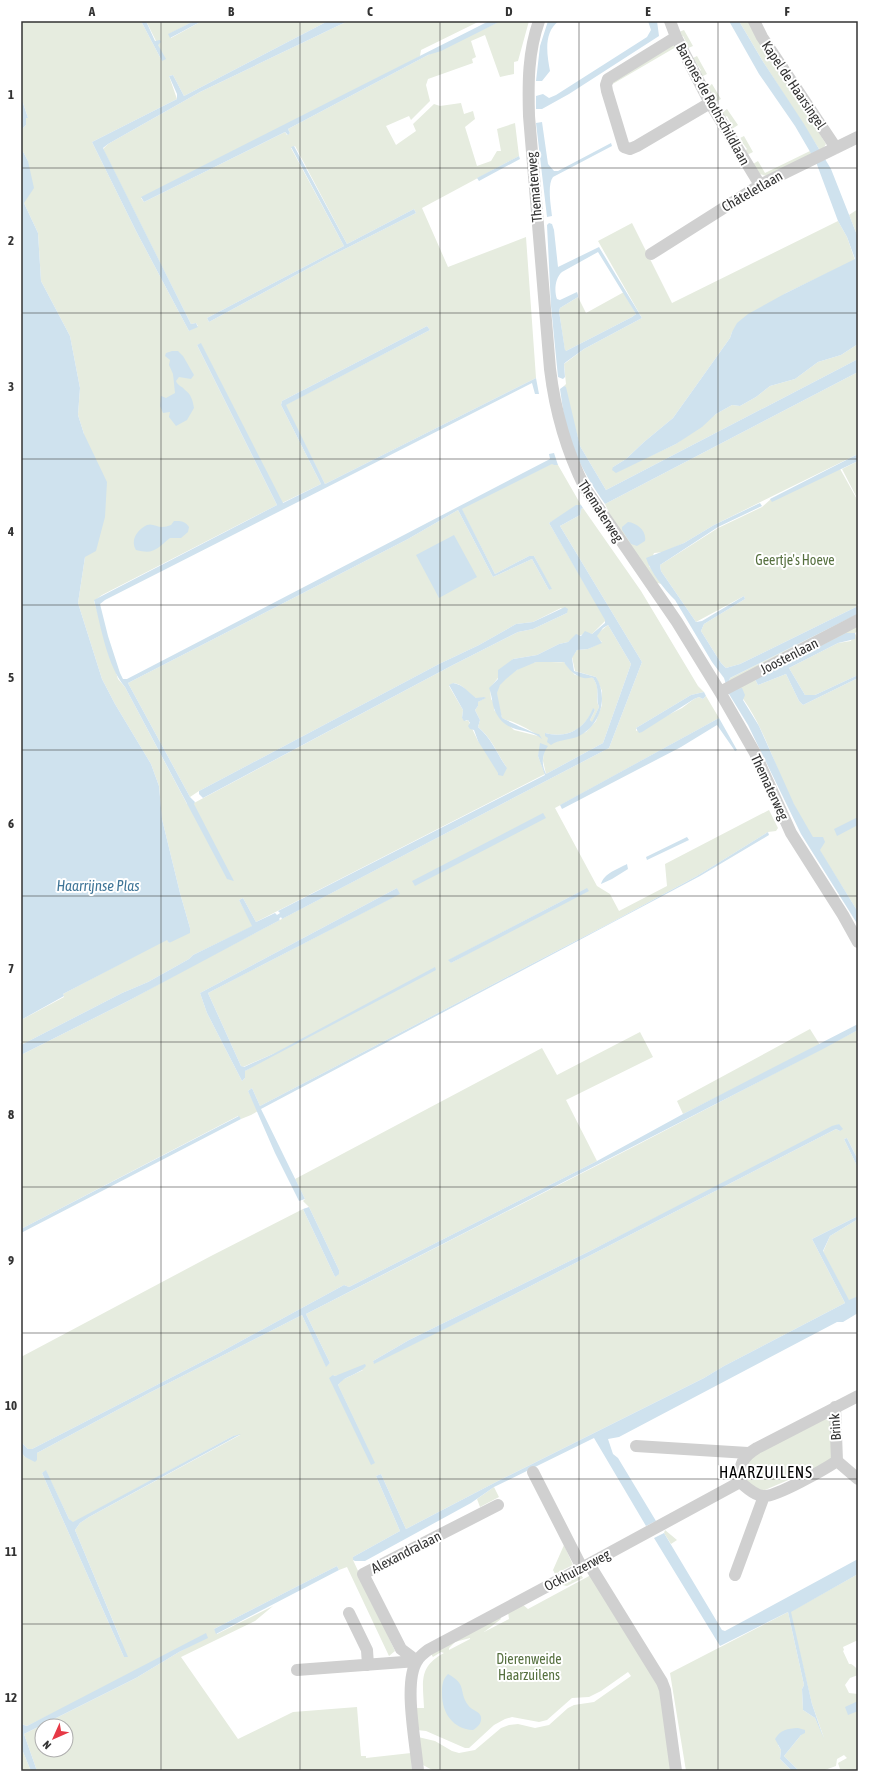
<svg xmlns="http://www.w3.org/2000/svg" width="879" height="1792" viewBox="0 0 879 1792" font-family="'Asap Condensed',sans-serif">
<style>
.green{fill:#e6ecdf;fill-rule:evenodd}
.water{fill:#cfe2ee;fill-rule:evenodd}
.lines{fill:none;stroke-linecap:round;stroke-linejoin:round}
.minor{stroke:#d0d0d0;stroke-width:12}
.grid{fill:none;stroke:#333;stroke-width:1;stroke-opacity:0.55}
.labels{text-anchor:middle;stroke-width:4;stroke-linejoin:round;paint-order:stroke}
.street-label{font-size:14px;fill:#333;stroke:#fff}
.park-label{font-size:14px;fill:#56703f;stroke:#fff}
.water-label{font-size:15px;font-style:italic;fill:#3f7597;stroke:#fff}
.quarter-label{font-size:16px;letter-spacing:1px;fill:#000;stroke:#fff}
.neatline{fill:none;stroke:#333;stroke-width:1.5}
.grid-label{font-size:13px;text-anchor:middle;font-weight:bold;fill:#333}
</style>
<rect width="100%" height="100%" fill="#fff"/>
<!-- green -->
<path class="green" d="M21,21H141L162,61L158,45L146,21H194L169,34L171,38L202,21H328L184,96L173,75L169,76L177,99L92,142L136,231L189,331L198,326L196,323L191,324L103,149L108,144L200,92L348,21H480L421,50L420,56L410,62L141,198L144,202L285,132L287,135L290,133L288,129L426,56L501,21H529L518,61L514,62V74L500,77L485,35L471,41L476,57L472,59L473,63L428,79L426,85L430,101L411,120L409,116L386,126L396,145L416,131L413,124L434,104L440,106L461,103L464,114L473,111L475,119L465,127L477,166L491,161L497,151H501L497,129L515,123L519,156L422,208L448,267L526,237L536,378L325,484L285,405L430,330L427,326L282,401L281,405L321,484L282,503L201,344L197,345L277,505L102,595L94,601L118,679L125,687L187,804L194,803L451,666L518,632L533,629L567,613L561,608L533,622L516,624L479,645L439,664L199,791L190,797L128,683L408,539L458,510L493,577L532,559L549,590L551,589L534,556H529L495,574L461,508L553,463L554,465H558L581,505L549,523L606,620L592,634L587,633L575,637L568,642L559,644L537,655L513,659L490,688L491,699L494,703V710L514,730L538,736C531,730 522,726 513,722C509,720 506,721 502,718C500,710 497,701 497,693C497,679 524,664 536,662C545,661 555,663 564,662L575,675L593,678C602,691 594,697 599,707L592,723L590,720L595,710L593,709C585,729 567,739 545,733L552,743L586,732L596,721L602,705V691L596,677L575,671L572,657L577,650L588,649L602,642L596,637L598,633L608,625L631,664L603,743L546,774L543,761L544,745L541,746L538,756L545,774L256,922L243,898L239,900L253,926L193,955L189,959L148,982L122,993L21,1045V1020L64,997L63,994L167,939L169,943L190,928L180,893L162,819L159,786L151,764L115,704L102,679L78,603L85,557L84,434L78,415L80,388L70,336L41,281L38,233L24,203L28,161L21,148V130L26,125V118H28L21,97ZM295,146L347,244L414,209L416,213L329,257L209,322L207,318L344,246L291,148ZM453,683C467,685 466,695 476,698C479,699 483,697 485,698L478,702V706L475,710L480,720L478,727C492,738 497,754 507,768L478,741L468,720L466,721L462,718L463,710L449,686Z
M739,21H749L826,144L821,152L762,60Z
M684,30L693,46L686,49L685,46L687,44L683,36L681,37L679,32Z
M672,44L676,47L611,85V83Z
M697,56L707,74L701,77L698,72L701,70L696,63L694,64L691,59Z
M712,84L721,99L715,102L707,87Z
M727,109L738,125L732,129L729,125L731,123L727,116L725,117L722,113Z
M744,136L753,152L747,155L745,151L747,149L742,142L740,143L738,139Z
M810,151L812,155L766,176L760,174L753,164L758,161L765,173Z
M858,209V237L849,215Z
M838,221L847,237L855,260L786,293L732,332L730,338L673,418L644,442L626,459L613,467L616,472L676,444L716,414L732,405L740,406L756,397L770,386L795,379L818,362L841,355L858,344V359L606,490L580,446L564,386L566,384L564,364L584,349L642,318L598,241L632,223L672,303Z
M624,292L636,314L632,317L566,351H565L559,311L560,308L578,297L586,313Z
M858,372V454L714,525L684,543L664,552L654,553L649,566L662,584L657,583L614,523L605,504Z
M858,461V500L842,469Z
M839,467L858,501V606L740,664L726,668L721,663L701,631L704,624L745,599L744,596L696,622L661,571L660,565L718,528L762,507L771,499Z
M583,508L641,591L698,686L704,692L691,695L636,728V731L682,708L694,699L699,697L703,699L706,696L719,718L555,808L597,886L610,894L619,911L667,886L665,864L769,810L778,828L776,831L768,832L697,876L612,922L260,1106L252,1088L248,1091L258,1111L251,1115L241,1119L238,1116L21,1229V1055L128,1001L190,967L609,748L642,662L560,526L580,515L581,509ZM397,888L399,894L208,993L241,1066L243,1067L275,1053L245,1071V1078L242,1081L207,1013L200,993ZM587,888L451,963L449,960Z
M858,614V631L855,633L858,640V675L815,695H805L789,668L838,643L851,641L854,633L755,679L758,685L786,674L799,701L803,705L858,678V912C836,876 813,842 794,805C773,765 762,715 729,682L730,678Z
M810,1029L820,1045L683,1114L677,1101Z
M858,1030V1160L847,1138L844,1139L858,1168V1216L812,1239L845,1303L724,1366L704,1378L496,1482L406,1529L381,1474L376,1476L400,1531L353,1557V1560L395,1651L389,1656L347,1567L339,1570L337,1566L214,1629L217,1634L273,1606L255,1621L181,1657L238,1739L293,1712L357,1707L361,1756H366V1758L411,1753L412,1771H37L24,1734L136,1678L179,1652L208,1637L27,1726L21,1724V1452L25,1457L37,1460V1453L149,1393L302,1315L326,1366L330,1363L306,1314L639,1144ZM839,1124L840,1131L836,1129L515,1294L374,1363L373,1361L409,1340L590,1251ZM363,1370L342,1380L338,1385L375,1463L333,1375L335,1376ZM240,1435L89,1517L80,1523L75,1530L121,1640L124,1657L42,1473L46,1471L69,1519L73,1523L233,1436ZM42,1726H66V1750H42Z
M640,1032L653,1057L566,1100L597,1161L349,1287L344,1285L219,1353L32,1449H28L21,1442V1357L211,1256L303,1209L335,1277L339,1270L309,1207L303,1201L305,1199L295,1179L542,1048L557,1075Z
M858,1219V1296L849,1301L823,1252L830,1236Z
M821,1418L829,1420L833,1429L832,1459L821,1466L760,1492L743,1482L746,1459Z
M494,1487L499,1497L480,1507L477,1499Z
M665,1530L677,1540L671,1544L664,1533Z
M564,1545L573,1565L555,1574L553,1570Z
M580,1573L583,1578L567,1586L557,1584Z
M858,1574V1640L843,1647L844,1650L843,1651L849,1664H851C856,1667 858,1669 858,1675L850,1678L845,1685L849,1693L858,1694V1771L840,1769L838,1763L847,1758L844,1755L837,1759L836,1766L822,1771H799L784,1756L801,1735L778,1745L781,1750L780,1759L792,1771H686L670,1673L788,1612L804,1685L802,1689L803,1710L815,1718L824,1738L812,1704L790,1612Z
M591,1575L659,1682L673,1771H434L423,1765L418,1737L435,1741L452,1751L459,1753L475,1750L501,1728L509,1725L518,1724L535,1728L549,1725L568,1708L574,1705L594,1702L631,1676L628,1672L601,1691L589,1697L572,1698L547,1720L539,1722L512,1717L505,1719L494,1725L469,1748H465L426,1731L417,1730L416,1708H424C423,1682 418,1667 444,1653L441,1652L433,1657L429,1651L499,1616L501,1619L484,1632L509,1619L508,1612L522,1604L528,1609ZM470,1638V1639L449,1650V1648L455,1642Z
M21,1747L31,1771H21Z"/>
<!-- water -->
<path class="water" d="M141,21H146L155,41L160,40L161,42L158,45L166,59L162,61Z
M194,21H202L170,38L168,34Z
M328,21H348L200,92L108,144L103,148L191,324L196,323L198,327L189,331L136,231L92,142L177,99V94L169,76L173,75L184,96Z
M489,21H501L441,51L428,55L288,129L290,133L288,135L285,132L144,202L141,197Z
M548,21H559C543,32 547,55 550,71L542,81H536L540,46Z
M648,21H657L659,36L569,94L542,109H536V96L543,94L549,98L556,95L647,37L651,30Z
M729,21H739L762,60L804,124L831,169L857,235L858,344L841,355L818,362L795,379L770,386L756,397L740,406L732,405L716,414L702,427L676,444L616,473L612,470L613,467L626,459L644,442L673,418L730,338L732,332L737,323L748,314L786,293L855,259L847,237L838,221L816,162L795,126L759,74Z
M21,97L28,118H26V125L21,130Z
M542,122L548,164L554,171H558L611,143L612,146L553,177C547,185 551,206 552,216L547,217L536,123Z
M294,146L347,244L414,209L416,213L329,257L209,322L207,318L344,246L291,147Z
M21,148L28,161L34,188L24,203L38,233L41,281L70,336L80,388L78,415L84,434L107,482L105,517L96,551L85,557L78,603L102,679L115,704L151,764L159,786L162,819L180,893L190,928V933L169,943L167,940L63,994L64,996L21,1020Z
M519,156L520,159L479,181L477,178Z
M549,223L552,224L554,230L558,267L599,247L642,318L584,349L566,362L564,364L565,377L563,379L558,377L551,306L547,225ZM598,252L636,314L632,317L566,351L565,350L559,311L560,308L578,297V295L577,292L560,300L557,299C554,291 555,278 562,272Z
M427,326L430,330L286,405L325,484L536,378L539,394H535L532,383L105,600L100,604L108,636L120,673L123,679H127L550,459L549,454L554,453L558,465H554L552,464L462,509L495,574L529,556H534L552,589L549,590L532,559L493,577L458,510L408,539L128,683L190,797L195,802L194,804L234,881L227,879L125,687C107,666 101,627 94,600L277,505L197,345L201,343L283,503L321,484L281,405L282,401Z
M172,351H178L183,356L194,375L191,379L179,377L176,381C178,386 182,386 185,390C191,394 193,401 194,408L187,420L176,426L169,417L170,412L163,413L160,406L161,396L166,398L175,393L173,374L169,365L170,360L165,356L166,353Z
M858,359V372L605,504C593,487 582,469 574,450C565,431 563,409 560,389L564,386L566,387L580,446L606,490Z
M858,454V461L772,502L770,499Z
M760,503L762,506L718,527L660,565L661,571L696,622L702,621L744,596L745,599L704,624L701,631L721,663L726,668L740,664L858,606V614L730,678L729,682L737,689L742,688L745,695L743,700L759,726L794,804L813,837H823L825,842L820,850L858,912V925L801,834L748,725L729,694L724,678L712,662L675,600C664,589 651,573 646,558L684,543L714,525Z
M576,505H581L583,508L581,509L580,515L560,526L642,662L609,748L282,919L281,917L279,919L280,920L128,1001L21,1055V1045L122,993L148,982L189,959L193,955L252,926L239,900L243,898L256,922L275,913L277,915L280,913L278,911L545,775L538,756L540,743L548,746C542,754 541,764 546,774L603,743L631,664L608,625L603,628L597,636L602,643L588,649L577,650L572,658L574,671L596,677C609,698 600,727 577,737C568,740 558,740 551,745L547,742L548,738L545,736V733C567,739 585,729 593,708L595,710L590,720L592,722L599,707C595,697 601,690 593,678C590,677 587,679 584,678C576,677 568,669 564,662H536L517,670L506,679L500,685L497,693L502,718C506,720 535,734 539,734L542,739C527,726 507,736 495,711C492,704 492,695 489,688L498,679V670L513,659L537,655L559,644L568,642L576,634L581,636L585,631L592,634L605,623V620L549,523Z
M174,521C181,521 185,521 189,527L188,532L181,538H170C157,548 155,555 136,550C130,540 137,530 147,525C152,523 157,527 162,527C165,527 168,526 171,525Z
M628,522C637,523 647,531 645,541L637,546L631,544L622,530V527Z
M454,535L477,577L439,598L416,555Z
M565,607L568,609L567,613L533,629L518,632L451,666L203,798L199,794V791L439,664L479,645L516,624L533,622Z
M846,633H855V639L838,643L789,668L805,695H815L858,675V678L803,705L799,701L786,674L758,685L755,679Z
M453,683C464,685 468,692 476,698L484,697L486,698L478,702V706L475,710L480,720L478,727C492,739 497,754 507,768L503,776L498,775V773L478,741L474,730L470,729L468,726L470,723L468,720L464,721L462,718L463,710L449,685Z
M704,692L706,696L703,699L699,697L694,699L642,732L639,733L636,728L691,695Z
M719,718L737,750L735,751L717,725L681,747L562,809L560,805Z
M543,813L546,818L415,886L412,881Z
M858,817V825L837,836L834,829Z
M768,832L769,835L700,876L261,1109L305,1199L299,1201L275,1153L248,1091L252,1088L260,1106L612,922L697,876Z
M687,837L689,840L647,860L646,857Z
M627,864L628,869L612,879L601,884C604,873 618,869 627,864Z
M397,888L400,894L208,993L241,1066L244,1067L275,1053L435,967L436,970L245,1071V1078L242,1081L207,1013L200,993Z
M587,888L589,891L451,963L448,960Z
M858,1024V1030L823,1049L306,1314L330,1363L326,1367L302,1315L149,1393L37,1453V1460L35,1462L25,1457L21,1452V1442L28,1449H32L219,1353L344,1285L349,1287L597,1161L683,1114Z
M239,1116L241,1119L21,1233V1229Z
M839,1124L843,1129L840,1131L836,1129L515,1294L374,1364L373,1361L409,1340L590,1251L832,1126Z
M847,1138L858,1160V1168L844,1139Z
M309,1207L339,1270V1274L335,1277L303,1209Z
M858,1216V1219L830,1236L823,1251L849,1300L858,1296V1313L843,1322H837L619,1437L608,1439L613,1454L618,1458L656,1521L646,1526L594,1438L494,1487L471,1503L365,1561H355L353,1560V1557L400,1531L376,1476L381,1474L406,1529L496,1482L704,1378L724,1366L845,1303L812,1239Z
M365,1364L366,1366C359,1375 345,1375 338,1385L375,1463L371,1465L329,1378L333,1375L335,1376Z
M241,1434L89,1517L80,1523L75,1530L128,1657H124L42,1473L46,1470L69,1519L73,1522L233,1436Z
M664,1533L722,1630L725,1631L858,1559V1574L791,1612L812,1704L824,1739L815,1718L803,1710L802,1689L804,1685L788,1612L720,1646L654,1538Z
M337,1566L339,1570L216,1634L214,1629Z
M206,1633L208,1638L179,1652L136,1678L24,1734L37,1771H31L21,1747V1724L27,1726Z
M448,1674C468,1685 458,1691 468,1705C471,1710 480,1711 481,1717C482,1723 478,1727 473,1730C453,1729 442,1713 442,1694C442,1686 442,1680 448,1674Z
M858,1701V1711L848,1715L845,1707Z
M798,1728L805,1730V1733L801,1735L784,1756L799,1771H792L780,1759L781,1750L775,1739C781,1729 787,1729 798,1728Z"/>
<g class="lines">
<!-- minor -->
<path class="minor" d="M539,21C528,52 528,83 529,116L550,369C555,411 566,450 585,488L677,622L720,692L755,753L791,833L843,915L858,942
M670,21L676,37L710,103L760,185
M754,21L762,37L836,148
M676,37L608,79L606,85L607,91L624,147L630,149L637,146L710,103
M651,254L760,185L858,137
M720,692L858,620
M835,1407L837,1461C825,1469 776,1497 764,1496C755,1496 746,1487 740,1482C739,1465 742,1457 757,1448L858,1396
M636,1446L748,1453
M837,1461L858,1479
M533,1472L582,1568
M589,1564L662,1682L665,1690L676,1771
M735,1575L764,1496
M349,1613L367,1650L368,1665
M417,1661L401,1649L363,1574L498,1505
M297,1670L417,1661
M418,1771C416,1744 403,1682 417,1661C419,1657 424,1653 428,1650L589,1564L740,1482"/>
</g>
<!-- grid -->
<path class="grid" d="M161,21V1771M300,21V1771M440,21V1771M579,21V1771M718,21V1771M21,168H858M21,313H858M21,459H858M21,605H858M21,750H858M21,896H858M21,1042H858M21,1187H858M21,1333H858M21,1479H858M21,1624H858"/>
<g class="labels">
<!-- street labels -->
<g class="street-label">
<text transform="translate(794 85) rotate(56)" y="5">Kapel de Haarsingel</text>
<text transform="translate(713 104) rotate(61)" y="5">Barones de Rothschildlaan</text>
<text transform="translate(534 187) rotate(-95)" y="5">Thematerweg</text>
<text transform="translate(752 191) rotate(-30)" y="5">Châteletlaan</text>
<text transform="translate(601 511) rotate(57)" y="5">Thematerweg</text>
<text transform="translate(789 656) rotate(-27)" y="5">Joostenlaan</text>
<text transform="translate(770 787) rotate(65)" y="5">Thematerweg</text>
<text transform="translate(835 1427) rotate(-94)" y="5">Brink</text>
<text transform="translate(406 1552) rotate(-27)" y="5">Alexandralaan</text>
<text transform="translate(577 1570) rotate(-28)" y="5">Ockhuizerweg</text>
</g>
<!-- park labels -->
<g class="park-label">
<text x="795" y="565">Geertje's Hoeve</text>
<text x="529" y="1664">Dierenweide<tspan x="529" dy="16">Haarzuilens</tspan></text>
</g>
<!-- water labels -->
<g class="water-label">
<text x="98" y="891">Haarrijnse Plas</text>
</g>
<!-- quarter labels -->
<g class="quarter-label">
<text x="766" y="1478">HAARZUILENS</text>
</g>
</g>
<!-- border -->
<rect width="879" height="1792" fill="none" stroke="#ffffff" stroke-width="44"/>
<!-- north arrow -->
<g transform="translate(54 1738) rotate(225)"><circle r="19" fill="#ffffff" stroke="#adadad"/>
<path d="M0-3L7 15L0 10L-7 15Z" fill="#e63946"/>
<text y="-6" font-size="11" font-weight="bold" text-anchor="middle" fill="#333333">N</text>
</g>
<rect x="22" y="22" width="835" height="1748" class="neatline"/>
<g class="grid-label">
<text x="92" y="16">A</text>
<text x="231" y="16">B</text>
<text x="370" y="16">C</text>
<text x="509" y="16">D</text>
<text x="648" y="16">E</text>
<text x="787" y="16">F</text>
<text x="11" y="99">1</text>
<text x="11" y="245">2</text>
<text x="11" y="391">3</text>
<text x="11" y="536">4</text>
<text x="11" y="682">5</text>
<text x="11" y="828">6</text>
<text x="11" y="973">7</text>
<text x="11" y="1119">8</text>
<text x="11" y="1265">9</text>
<text x="11" y="1410">10</text>
<text x="11" y="1556">11</text>
<text x="11" y="1702">12</text>
</g>
</svg>
